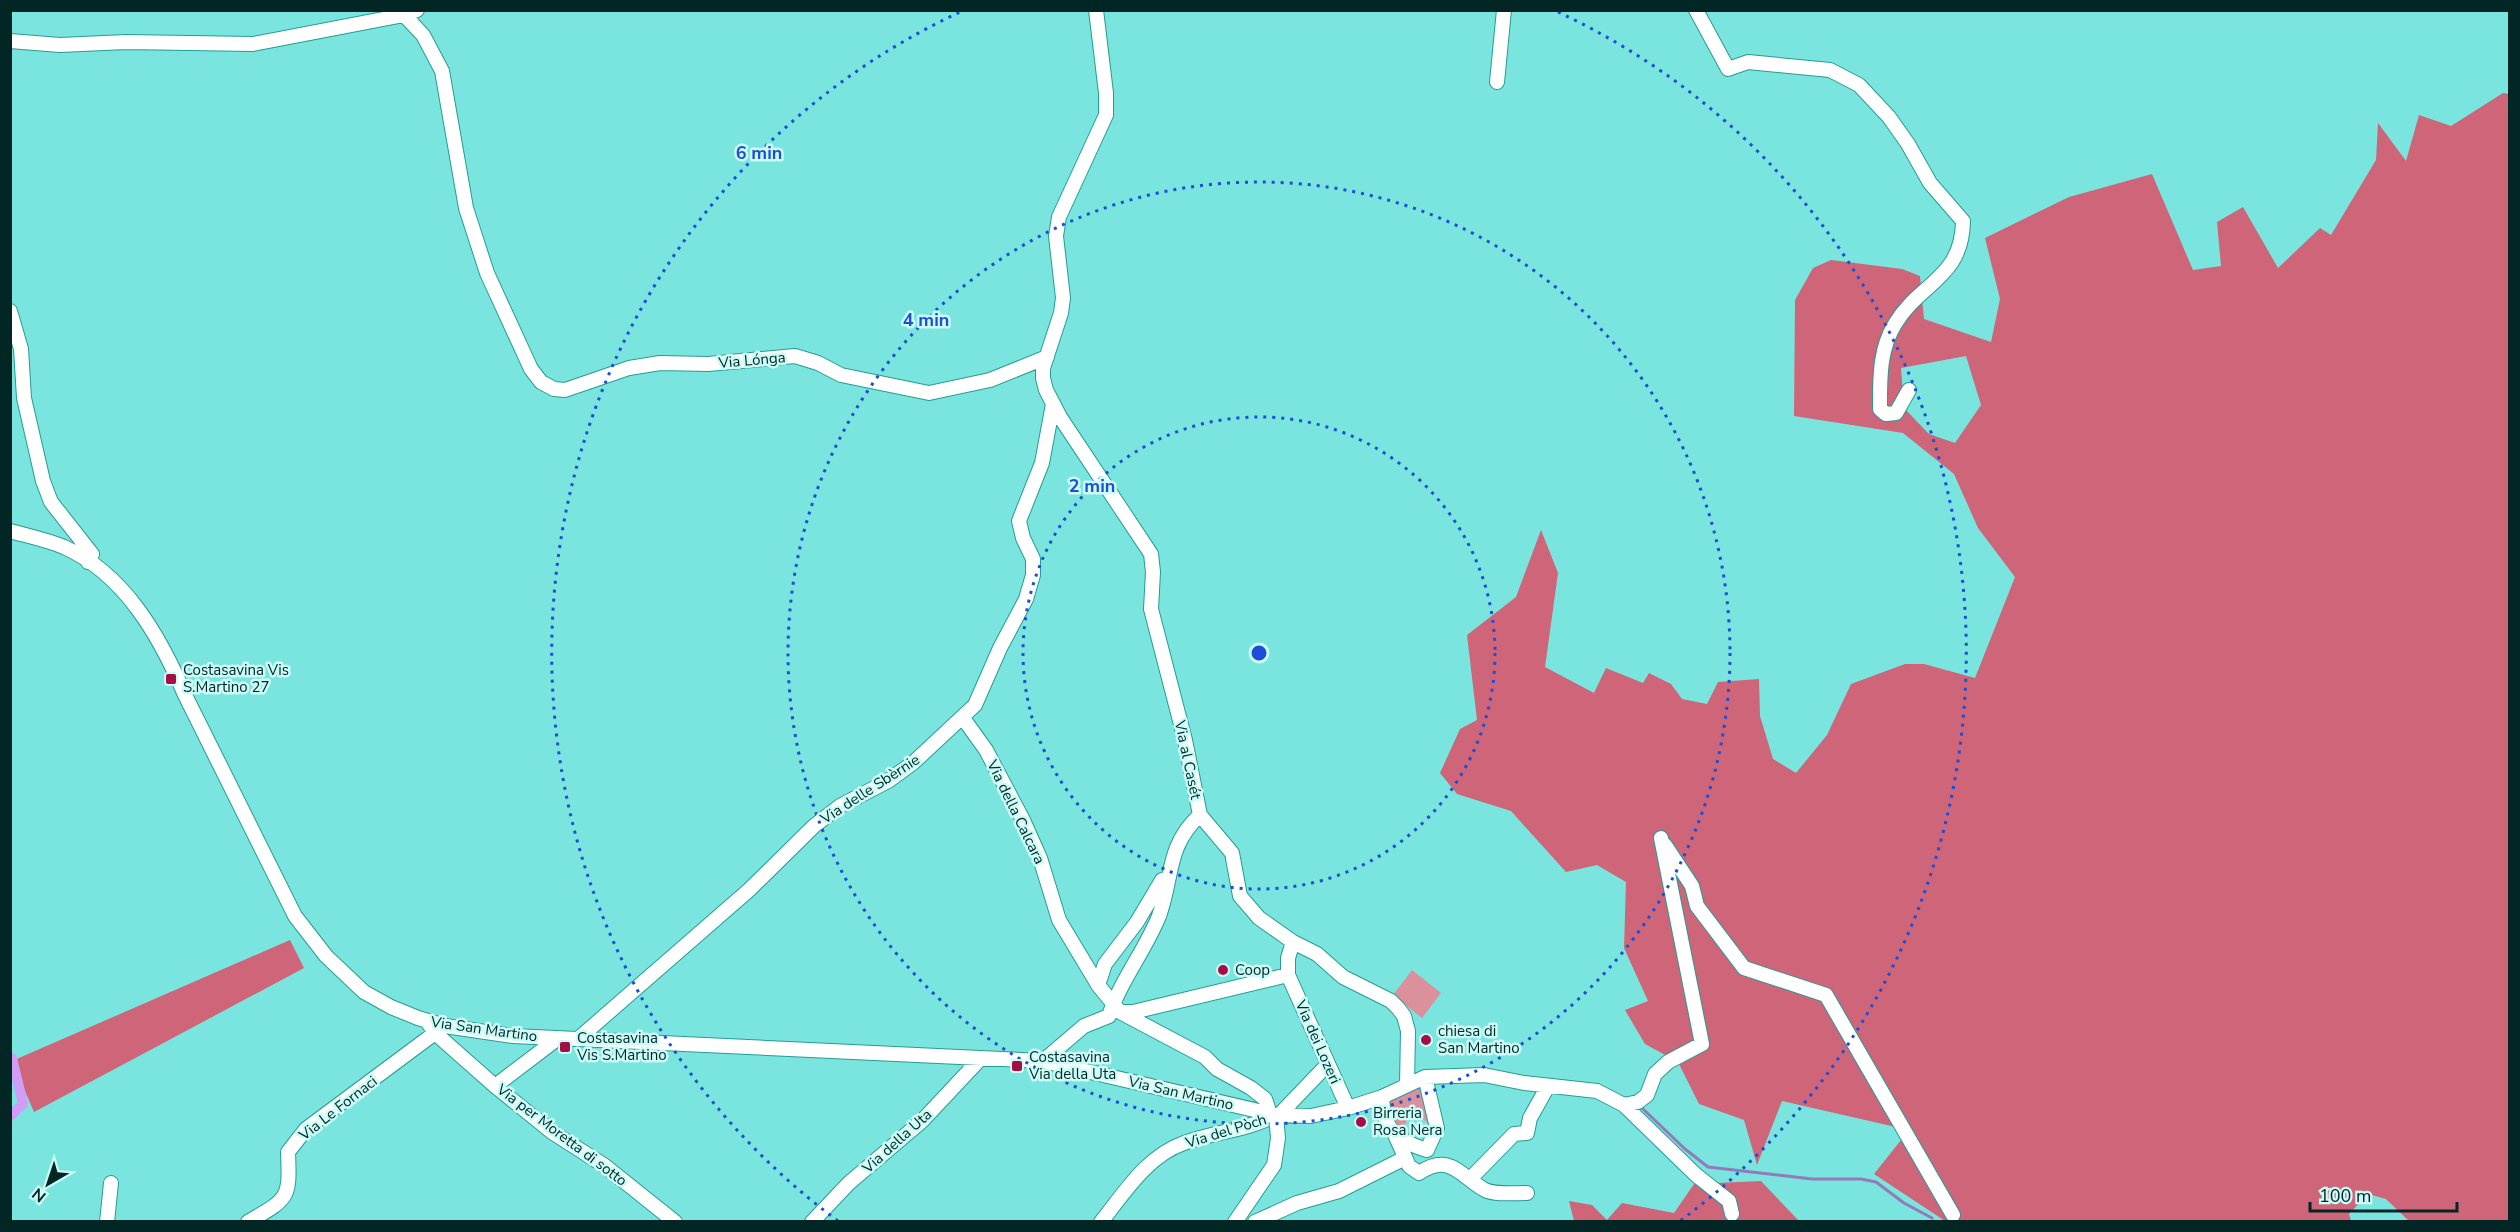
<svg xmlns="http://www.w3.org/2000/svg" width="2520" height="1232" viewBox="0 0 2520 1232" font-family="'Nunito Sans',sans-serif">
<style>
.green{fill:#da919c}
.forest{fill:#cf6578;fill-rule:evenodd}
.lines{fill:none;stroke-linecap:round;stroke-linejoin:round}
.stream{stroke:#937ab8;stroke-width:3}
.canal{stroke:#d19ef7;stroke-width:10}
.minor-casing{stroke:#269c96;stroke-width:16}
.minor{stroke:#fff;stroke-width:14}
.ring{fill:none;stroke:#1d4ed8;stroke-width:3;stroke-dasharray:3 6}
.poi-dot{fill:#a60d42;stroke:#cbfcf8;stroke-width:2}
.labels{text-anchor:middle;stroke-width:5;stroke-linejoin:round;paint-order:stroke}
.street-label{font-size:15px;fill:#022624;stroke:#cbfcf8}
.poi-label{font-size:15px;fill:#022624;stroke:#cbfcf8;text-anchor:start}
.centre{fill:#1d4ed8;stroke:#cbfcf8;stroke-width:3}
.ring-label{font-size:18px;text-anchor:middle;font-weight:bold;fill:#1d4ed8;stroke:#cbfcf8;stroke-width:5;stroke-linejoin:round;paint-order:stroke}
</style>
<rect width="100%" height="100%" fill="#7ae5de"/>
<!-- green -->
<path class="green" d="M1412,970L1441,993L1422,1018L1393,995Z
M1426,1085L1434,1124L1410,1115L1399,1136L1383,1103Z"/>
<!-- forest -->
<path class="forest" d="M2503,93L2509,94V1221H2409L2386,1199L2368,1194L2349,1214L2351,1221H1945L1874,1174L1909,1130L1782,1101L1757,1165L1744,1120L1699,1104L1678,1062L1645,1044L1625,1010L1648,1001L1624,948L1626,882L1597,865L1566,872L1511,811L1457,794L1440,773L1460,729L1477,720L1467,635L1516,597L1541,530L1558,573L1545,667L1594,693L1606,668L1643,683L1649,673L1671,684L1682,699L1707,704L1718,682L1759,679L1760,716L1773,759L1796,773L1827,735L1851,684L1905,664H1924L1975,678L2015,577L1978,528L1954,474L1903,433L1794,416L1795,300L1813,268L1831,260L1902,269L1920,276L1924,319L1991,342L2000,299L1985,238L2069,197L2152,174L2193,270L2221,266L2217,222L2243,207L2278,268L2320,228L2331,235L2376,160L2378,123L2406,161L2419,115L2451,126ZM1966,356L1981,405L1955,443L1929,434L1904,408L1901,368Z
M290,940L304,968L34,1112L12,1061Z
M1761,1181L1799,1221H1574L1569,1201L1592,1205L1607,1220L1622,1203L1674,1213L1694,1184Z"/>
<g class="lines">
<!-- stream -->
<path class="stream" d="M1642,1108L1685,1149L1708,1167L1812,1179H1861L1876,1182L1904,1203L1932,1218"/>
<!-- canal -->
<path class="canal" d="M10,1116L23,1104L12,1058"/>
<!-- minor casing -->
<g class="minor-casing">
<path id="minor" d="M1096,10L1106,93V115L1059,217L1056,236L1063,298L1061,313L1043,368V378L1046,390L1060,417L1151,554L1153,572L1151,609L1185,740L1200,815L1232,853L1240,896L1259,918L1293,942L1317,954L1343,977L1391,1001L1398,1008L1404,1016L1408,1031L1407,1085
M1696,10L1728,69L1748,62L1830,70L1859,85L1889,117L1908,144L1930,183L1963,221C1962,279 1920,282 1895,324C1879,350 1880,379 1880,409L1886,414L1896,413L1909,390
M404,15L423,35L442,71L466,208L487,273L531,369L541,382L554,389L565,390L629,368L660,363L708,364L795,356L818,363L841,375L929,393L990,380L1047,357
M10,41L60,45L126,42L253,44L404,15L417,10
M1497,82L1504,10
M10,311L21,349L24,398L43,481L51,502L92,554L88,562
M10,531C28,536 47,540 64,547C125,574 160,637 185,695L295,916L326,956L364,992L391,1007L418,1018L445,1026L513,1036L1043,1061L1276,1115L1311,1116L1348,1108L1382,1097L1425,1077L1484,1075L1524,1083L1597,1091L1624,1105L1638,1102L1647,1095L1655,1074L1668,1062L1702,1044L1661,838
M963,718L986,750L1023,820L1040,858L1059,920L1098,985L1120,1012L1205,1057L1217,1069L1251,1088L1265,1099L1270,1114
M1665,845L1692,886L1697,906L1744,968L1826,995L1953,1215
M1293,942L1288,958V975L1348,1108
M1098,985L1105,964L1137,922L1162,880
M1120,1012H1133L1288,975
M427,1021L435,1033L495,1086L552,1132L605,1166L675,1222
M578,1039L749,890L814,826L840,806L888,781L914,762L975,705L1000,648L1026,599L1033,575V559L1023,538L1019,521L1042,463L1053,404
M1043,1061L1084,1026L1109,1016C1120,981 1145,951 1159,916C1173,878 1166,846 1200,815
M495,1086L557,1039
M1382,1097C1383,1130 1397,1141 1427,1150L1437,1128L1425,1077
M1624,1105L1696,1175L1729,1201L1732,1214
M1280,1114L1327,1065
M1396,1137L1409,1166L1419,1173C1450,1152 1460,1176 1485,1190C1495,1195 1515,1193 1527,1193
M1470,1179L1514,1134L1527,1133L1530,1118L1548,1086
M107,1222L111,1183
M248,1222C289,1198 290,1199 288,1152L306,1129L435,1033
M812,1222L849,1183L922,1121L981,1058
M1101,1222C1125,1192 1147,1156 1184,1143C1214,1132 1248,1130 1276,1115L1278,1138L1274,1165L1235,1222
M1255,1222L1297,1203L1339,1191L1405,1158"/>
</g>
<!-- minor -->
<use href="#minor" class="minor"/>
</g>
<!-- distance rings -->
<g class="ring">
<circle cx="1259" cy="653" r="236"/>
<circle cx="1259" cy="653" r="471"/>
<path d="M838 1221A707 707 0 0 1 960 12M1558 12A707 707 0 0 1 1680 1221"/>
</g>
<!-- markers -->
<g class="poi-dot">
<rect x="165" y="673" width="12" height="12" rx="3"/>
<circle cx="1223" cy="970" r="6"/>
<circle cx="1426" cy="1040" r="6"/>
<rect x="559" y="1041" width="12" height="12" rx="3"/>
<rect x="1011" y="1060" width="12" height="12" rx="3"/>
<circle cx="1361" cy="1122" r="6"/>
</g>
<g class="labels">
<!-- street labels -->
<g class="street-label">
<text transform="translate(752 360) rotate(-5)" y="5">Via Lónga</text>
<text transform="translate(1188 760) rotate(78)" y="5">Via al Casét</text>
<text transform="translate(870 789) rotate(-33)" y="5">Via delle Sbèrnie</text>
<text transform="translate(1016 812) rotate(64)" y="5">Via della Calcara</text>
<text transform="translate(484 1029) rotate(8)" y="5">Via San Martino</text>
<text transform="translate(1318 1042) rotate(66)" y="5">Via dei Lozeri</text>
<text transform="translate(1181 1093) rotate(13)" y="5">Via San Martino</text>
<text transform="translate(338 1108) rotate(-38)" y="5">Via Le Fornaci</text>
<text transform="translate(1226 1131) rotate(-17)" y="5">Via del Pòch</text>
<text transform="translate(562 1135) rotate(37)" y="5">Via per Moretta di sotto</text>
<text transform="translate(897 1141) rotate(-42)" y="5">Via della Uta</text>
</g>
<!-- poi labels -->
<g class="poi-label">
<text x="183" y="675">Costasavina Vis<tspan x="183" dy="17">S.Martino 27</tspan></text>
<text x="1235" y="975">Coop</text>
<text x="1438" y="1036">chiesa di<tspan x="1438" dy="17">San Martino</tspan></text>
<text x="577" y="1043">Costasavina<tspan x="577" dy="17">Vis S.Martino</tspan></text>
<text x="1029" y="1062">Costasavina<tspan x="1029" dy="17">Via della Uta</tspan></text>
<text x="1373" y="1118">Birreria<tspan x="1373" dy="17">Rosa Nera</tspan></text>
</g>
</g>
<circle cx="1259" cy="653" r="9" class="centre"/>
<g class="ring-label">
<text x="759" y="159">6 min</text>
<text x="926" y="326">4 min</text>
<text x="1092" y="492">2 min</text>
</g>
<!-- border -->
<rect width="2520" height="1232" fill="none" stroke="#022624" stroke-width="24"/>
<!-- north arrow -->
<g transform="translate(48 1184) rotate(219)" stroke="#cbfcf8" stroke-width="4.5" paint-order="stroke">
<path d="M0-4.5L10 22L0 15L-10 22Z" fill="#022624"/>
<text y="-9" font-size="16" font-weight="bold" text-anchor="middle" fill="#022624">N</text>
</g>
<!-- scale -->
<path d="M2310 1202v9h147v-9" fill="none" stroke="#022624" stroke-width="3"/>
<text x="2319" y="1202" font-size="18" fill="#022624" stroke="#cbfcf8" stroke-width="4.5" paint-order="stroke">100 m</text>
</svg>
